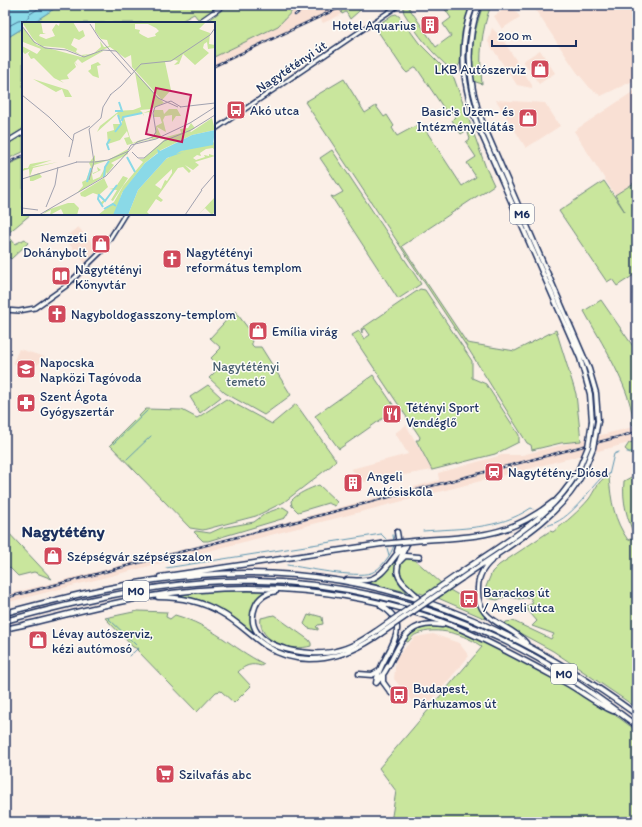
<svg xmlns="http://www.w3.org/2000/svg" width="642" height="827" viewBox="0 0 642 827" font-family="Itim,sans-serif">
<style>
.built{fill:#f9e0d4}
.green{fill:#c9e69d;stroke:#728a7e}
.water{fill:#8ad9e7;stroke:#5e95b0}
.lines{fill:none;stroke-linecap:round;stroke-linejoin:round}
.shore{stroke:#477395;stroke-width:1}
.stream{stroke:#5e95b0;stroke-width:1}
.secondary-casing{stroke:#1b2f5e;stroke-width:6}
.primary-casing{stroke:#1b2f5e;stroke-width:6}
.highway-casing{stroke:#1b2f5e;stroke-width:7}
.secondary{stroke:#fdfcf7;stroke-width:3}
.primary{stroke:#fdfcf7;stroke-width:3.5}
.highway{stroke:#fdfcf7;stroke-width:4}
.rail-casing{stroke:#1b2f5e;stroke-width:2.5}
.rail{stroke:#fdfcf7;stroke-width:1;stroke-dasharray:3;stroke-linecap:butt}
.highway-bridge-casing{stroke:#1b2f5e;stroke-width:7;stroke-linecap:butt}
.highway-bridge{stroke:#fdfcf7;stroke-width:4}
.labels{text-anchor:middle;stroke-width:3;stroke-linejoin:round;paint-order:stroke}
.shield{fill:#fdfcf7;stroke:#5f6c8c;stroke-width:1}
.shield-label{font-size:12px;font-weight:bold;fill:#1b2f5e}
.poi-label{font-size:13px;fill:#1b2f5e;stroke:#fdfcf7;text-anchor:start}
.street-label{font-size:13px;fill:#1b2f5e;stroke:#fdfcf7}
.park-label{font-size:13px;fill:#465d6e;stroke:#fdfcf7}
.district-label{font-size:17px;font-weight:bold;fill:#1b2f5e;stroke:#fdfcf7}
.inset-river{fill:none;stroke:#8ad9e7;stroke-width:2}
.inset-road{fill:none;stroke:#a1a2b0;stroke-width:1}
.view{fill:#c2185b;fill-opacity:0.15;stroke:#c2185b;stroke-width:2}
.inset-edge{fill:none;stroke:#1b2f5e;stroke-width:2}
</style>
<rect width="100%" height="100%" fill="#fbefe7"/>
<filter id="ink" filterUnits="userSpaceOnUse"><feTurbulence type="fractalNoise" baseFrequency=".025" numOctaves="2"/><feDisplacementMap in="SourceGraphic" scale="8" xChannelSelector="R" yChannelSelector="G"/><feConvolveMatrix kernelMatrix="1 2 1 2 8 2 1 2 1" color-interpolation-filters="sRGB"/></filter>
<g filter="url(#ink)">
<!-- built -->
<path class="built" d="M298,5H347L340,8L342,14L334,18L323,23L320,18L214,68V57L278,26Z
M511,5L520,17L502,29L494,16Z
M532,5H637V79L601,96L590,88L576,71Z
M492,28L501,37L532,85V88L517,85L488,42Z
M540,50L555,73L539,84L523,61Z
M637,89V181L615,195L574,131Z
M496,100L545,103L560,126L526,148Z
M78,227L98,249L85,263L64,238Z
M19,349L45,357L27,376L13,362Z
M406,425L432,470L364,482L351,469L408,454L395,433Z
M637,426V441L5,603V595L228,538L439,480L438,473L502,455H522Z
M433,634L459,643L469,656L426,707L412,701L394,679L396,658L415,637Z"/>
<!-- green -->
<path class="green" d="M60,5H221L201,19H198L194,14L183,20L184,23H32Z
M228,5H298L278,26L214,57V23H206Z
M347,5H366L350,19L346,12L342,14L340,8Z
M407,5L436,47L451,36L443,24L451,18L442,5H470L462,32L460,63L457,68L452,70C432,54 418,35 404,13L403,9Z
M483,5H491C481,32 479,56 482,84L473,81C468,56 475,29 483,5Z
M396,14L400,17L419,43L454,78L486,168L494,185L402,246L467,343L515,351L556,330L576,394L581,441L561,443L532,450L531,445L527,443L469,350L305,102L344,79L365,113L376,106L384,117L387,115L394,126L392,128L397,136L421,123L462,186L476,177L467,163L476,157L466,142L470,139L467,130L461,134L452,120L455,117L451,111L447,113L416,67L407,73L404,70L375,27L392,15Z
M23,28V129L5,140V39Z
M23,134V152L5,160V145Z
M332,150L421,284L398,299L331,196L334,197L343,192L320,158Z
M23,158V214H31L7,234L15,244L25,239L28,243L11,259L5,254V166Z
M604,181L625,212L615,195L637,181V273L617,286L612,279L607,282L559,211Z
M420,289L425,290L472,361V378L486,384L519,435V442L495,454L432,470L416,440H419L420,437L352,335L359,331L364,339L370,335L365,328L362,330V333L361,329Z
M601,300L637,352V355L633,357L637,363V423L633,425L632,424C637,398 597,335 584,311Z
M235,311L251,332L252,345L254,347H261L291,395L264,415L225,393L209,378L220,367L211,358L221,348L210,338Z
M373,375L396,409L339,449L315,416Z
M208,385L221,397L200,413L190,397Z
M226,399L272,424L296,404L336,460L332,465L284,502L256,516L203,530L190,528L110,445L146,409L182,410L197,418Z
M637,441V708L553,651L505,625L506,622L513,621L551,639L554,634L532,626L537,621L525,607L533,603L530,597L519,599L507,596L497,600L487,598L483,594L492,572L499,565L550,531L553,532C566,522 579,511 589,499C594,492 598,481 606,477H609C611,501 614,520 628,540L635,537C627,518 622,502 624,481L633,476L637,459L625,449L629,443Z
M319,485L337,502L335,506L328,503L298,512L292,506L291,501C298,493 309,489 319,485Z
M283,507L289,511L285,518L208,541H203L194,532L196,531L210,533L221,528L254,522L266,513Z
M5,529L52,579L34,572L18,576L5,563Z
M397,558C394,573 395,582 407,592L369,583L379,578Z
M407,558L415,560L441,583L425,595C409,589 398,581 401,563Z
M450,590L467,600L477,602L486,619L438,598Z
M219,591H266C246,604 249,618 259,637C233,615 208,598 173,595Z
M138,611L167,612L166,617L170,619L175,615C213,626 231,647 264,664L261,666C252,663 245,665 238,672L251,686L234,703L221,691L216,692L197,712L137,650L138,649L133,647L105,618Z
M311,614L322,617L323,624L318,625L316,627L318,628V630L308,628L304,624L308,615L311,616Z
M274,615L309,640L311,643V646C292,652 257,642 261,618Z
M432,625C456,626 477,638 498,648C546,672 595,699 637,731V822H391L396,791L379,768L482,647C466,634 436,626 417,634C413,635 410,640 408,642L404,641L415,631Z"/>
<!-- water -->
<path class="water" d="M5,5H60L32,23H23V28L5,39Z"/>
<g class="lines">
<!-- shore -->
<path class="shore" d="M5,28L18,21L26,20L30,14L44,5"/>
<!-- stream -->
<path class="stream" d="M113,444L147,411
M627,452H637
M127,459L151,436
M546,526C572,520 587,491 604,475H609L614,454L619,452
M423,531C461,528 498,530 531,508L533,509
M393,535L394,542
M387,548L389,555
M287,565C307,568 354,578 371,573C380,570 392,554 394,545
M166,568L369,536L381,534L386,539
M108,618L136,645
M133,653L138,648
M129,656L132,653"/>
<!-- secondary casing -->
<g class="secondary-casing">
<path id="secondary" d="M214,130L399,5
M5,310L19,311L35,308L66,286L102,251L125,214"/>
</g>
<!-- primary casing -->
<g class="primary-casing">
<path id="primary" d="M198,23L224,5
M5,143L23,132"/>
</g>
<!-- highway casing -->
<g class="highway-casing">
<path id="highway" d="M473,5C457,46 462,86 478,126L580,358L590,394L592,421
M479,5C464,45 468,85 483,124L589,369L596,393L598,421
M424,540C478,536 509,537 553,502
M406,546C390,576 397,577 419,598
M397,551L399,544L397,532
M496,557C486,564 478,575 478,588C476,624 509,622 526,643
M398,563L405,556L419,557
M457,575C500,545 552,518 578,471
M160,577L381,544
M462,578C503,549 560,519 583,473
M347,580C353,580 359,581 366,580C386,578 392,554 407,544
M276,591C266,593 258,598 255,607C239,649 311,658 336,651C351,648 363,640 375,632
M158,597C180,597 201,601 220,612C237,621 250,635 266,646C303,670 347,658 380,634
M5,613C69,596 134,580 199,575C365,561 506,619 637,715
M5,621C71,603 138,587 206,582C320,574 438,602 537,658C572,678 605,702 637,726
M5,629C52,619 98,605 146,597C248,579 362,588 458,628C495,644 531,664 566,683C582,692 597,704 613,711
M359,674L372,675L379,671
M383,675V682L391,693
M377,682C400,659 396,618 442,625
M376,683C378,657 419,627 381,606"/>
</g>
<!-- secondary -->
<use href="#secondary" class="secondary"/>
<!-- primary -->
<use href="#primary" class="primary"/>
<!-- highway -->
<use href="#highway" class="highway"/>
<!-- rail casing -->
<g class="rail-casing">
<path id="rail" d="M295,15L308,5
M214,66L345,5
M5,164L23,156
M5,598L637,432"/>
</g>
<!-- rail -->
<use href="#rail" class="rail"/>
<!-- highway-bridge casing -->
<g class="highway-bridge-casing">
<path id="highway-bridge" d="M578,471L588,447L592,421
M583,473L593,448L598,421
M381,544L424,540
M375,632L457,575
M380,634L462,578"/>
</g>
<!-- highway-bridge -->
<use href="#highway-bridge" class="highway-bridge"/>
</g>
</g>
<!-- icons -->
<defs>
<g id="building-square" transform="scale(1)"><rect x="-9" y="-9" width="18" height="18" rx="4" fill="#d1495b" stroke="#fdfcf7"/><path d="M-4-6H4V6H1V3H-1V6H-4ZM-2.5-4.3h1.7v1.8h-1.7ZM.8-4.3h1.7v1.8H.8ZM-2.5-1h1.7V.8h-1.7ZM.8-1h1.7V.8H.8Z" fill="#fff"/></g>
<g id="shop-square" transform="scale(1)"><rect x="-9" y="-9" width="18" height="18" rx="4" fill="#d1495b" stroke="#fdfcf7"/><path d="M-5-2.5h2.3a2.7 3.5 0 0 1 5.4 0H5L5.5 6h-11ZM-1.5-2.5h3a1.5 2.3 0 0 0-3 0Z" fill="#fff"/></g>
<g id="bus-square" transform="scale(1)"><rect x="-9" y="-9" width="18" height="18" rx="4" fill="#d1495b" stroke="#fdfcf7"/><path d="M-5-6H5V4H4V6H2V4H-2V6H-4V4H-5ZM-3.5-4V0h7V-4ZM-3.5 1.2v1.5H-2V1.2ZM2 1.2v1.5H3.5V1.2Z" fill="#fff"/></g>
<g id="church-square" transform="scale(1)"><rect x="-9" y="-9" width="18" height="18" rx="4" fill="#d1495b" stroke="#fdfcf7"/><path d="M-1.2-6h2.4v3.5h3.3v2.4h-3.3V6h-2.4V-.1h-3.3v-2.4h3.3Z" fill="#fff"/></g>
<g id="library-square" transform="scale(1)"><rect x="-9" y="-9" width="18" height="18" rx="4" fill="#d1495b" stroke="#fdfcf7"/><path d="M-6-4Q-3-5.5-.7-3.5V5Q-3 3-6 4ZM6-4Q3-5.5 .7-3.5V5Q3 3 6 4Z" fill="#fff"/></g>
<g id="school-square" transform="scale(1)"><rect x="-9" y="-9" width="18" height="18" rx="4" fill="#d1495b" stroke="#fdfcf7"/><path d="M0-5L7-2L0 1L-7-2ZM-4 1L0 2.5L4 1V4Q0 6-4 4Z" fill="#fff"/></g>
<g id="pharmacy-square" transform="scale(1)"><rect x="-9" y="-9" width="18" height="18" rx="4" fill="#d1495b" stroke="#fdfcf7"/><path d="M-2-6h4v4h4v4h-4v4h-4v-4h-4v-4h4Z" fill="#fff"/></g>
<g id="restaurant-square" transform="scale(1)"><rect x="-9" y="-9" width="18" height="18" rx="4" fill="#d1495b" stroke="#fdfcf7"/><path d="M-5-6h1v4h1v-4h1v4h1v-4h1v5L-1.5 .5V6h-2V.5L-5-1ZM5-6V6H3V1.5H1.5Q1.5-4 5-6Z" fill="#fff"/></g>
<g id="station-square" transform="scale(1)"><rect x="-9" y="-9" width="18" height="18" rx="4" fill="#d1495b" stroke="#fdfcf7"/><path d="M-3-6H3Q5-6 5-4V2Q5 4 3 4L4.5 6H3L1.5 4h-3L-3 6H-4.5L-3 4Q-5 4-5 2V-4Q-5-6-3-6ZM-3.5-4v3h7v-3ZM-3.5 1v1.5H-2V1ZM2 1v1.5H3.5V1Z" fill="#fff"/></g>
<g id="supermarket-square" transform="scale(1)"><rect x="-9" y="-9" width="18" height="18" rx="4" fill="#d1495b" stroke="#fdfcf7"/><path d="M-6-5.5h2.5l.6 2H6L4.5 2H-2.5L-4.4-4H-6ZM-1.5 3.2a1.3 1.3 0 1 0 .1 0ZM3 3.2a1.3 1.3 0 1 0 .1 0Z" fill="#fff"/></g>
</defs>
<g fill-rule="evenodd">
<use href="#building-square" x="430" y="25"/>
<use href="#shop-square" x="540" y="69"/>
<use href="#bus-square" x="236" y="110"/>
<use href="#shop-square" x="528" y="118"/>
<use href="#shop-square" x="101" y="244"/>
<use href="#church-square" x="172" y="259"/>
<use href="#library-square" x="61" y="276"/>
<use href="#church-square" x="57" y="314"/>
<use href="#shop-square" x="258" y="331"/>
<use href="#school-square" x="26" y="369"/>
<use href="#pharmacy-square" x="26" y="403"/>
<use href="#restaurant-square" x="392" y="414"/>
<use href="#station-square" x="494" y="472"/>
<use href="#building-square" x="353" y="483"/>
<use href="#shop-square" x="53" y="556"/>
<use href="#bus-square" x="469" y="599"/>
<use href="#shop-square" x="38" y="640"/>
<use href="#bus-square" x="399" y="695"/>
<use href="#supermarket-square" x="165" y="774"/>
</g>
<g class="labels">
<!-- shield labels -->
<g class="shield">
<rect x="510" y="204" width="24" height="20" rx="3"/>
<rect x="123" y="581" width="26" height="20" rx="3"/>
<rect x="551" y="664" width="26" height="20" rx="3"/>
</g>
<g class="shield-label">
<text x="522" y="218">M6</text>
<text x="136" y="595">M0</text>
<text x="564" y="678">M0</text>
</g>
<!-- poi labels -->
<g class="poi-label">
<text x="416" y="30" text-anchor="end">Hotel Aquarius</text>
<text x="526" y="74" text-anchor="end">LKB Autószerviz</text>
<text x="250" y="115">Akó utca</text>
<text x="514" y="116" text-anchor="end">Basic's Üzem- és<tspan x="514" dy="15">Intézményellátás</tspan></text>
<text x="87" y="242" text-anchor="end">Nemzeti<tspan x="87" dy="15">Dohánybolt</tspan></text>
<text x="186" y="257">Nagytétényi<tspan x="186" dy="15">református templom</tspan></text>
<text x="75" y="274">Nagytétényi<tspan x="75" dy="15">Könyvtár</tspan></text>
<text x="71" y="319">Nagyboldogasszony-templom</text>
<text x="272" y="336">Emília virág</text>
<text x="40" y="367">Napocska<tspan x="40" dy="15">Napközi Tagóvoda</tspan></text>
<text x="40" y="401">Szent Ágota<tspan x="40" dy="15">Gyógyszertár</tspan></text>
<text x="406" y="412">Tétényi Sport<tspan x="406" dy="15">Vendéglő</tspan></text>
<text x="508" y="477">Nagytétény-Diósd</text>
<text x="367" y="481">Angeli<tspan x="367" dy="15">Autósiskola</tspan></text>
<text x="67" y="561">Szépségvár szépségszalon</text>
<text x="483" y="597">Barackos út<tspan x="483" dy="15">/ Angeli utca</tspan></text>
<text x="52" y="638">Lévay autószerviz,<tspan x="52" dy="15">kézi autómosó</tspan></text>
<text x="413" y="693">Budapest,<tspan x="413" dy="15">Párhuzamos út</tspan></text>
<text x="179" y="779">Szilvafás abc</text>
</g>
<!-- street labels -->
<g class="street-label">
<text transform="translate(291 66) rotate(-34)" y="5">Nagytétényi út</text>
</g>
<!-- park labels -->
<g class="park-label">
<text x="246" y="371">Nagytétényi<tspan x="246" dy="15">temető</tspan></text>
</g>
<!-- district labels -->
<g class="district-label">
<text x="63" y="537">Nagytétény</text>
</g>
</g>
<!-- overview -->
<g transform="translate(22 22)">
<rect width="193" height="193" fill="#fbefe7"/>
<path d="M0,0H19L21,11L24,12H18L17,14L24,17L33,14L30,8L34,2L37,4L38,0H51L57,10L61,8L63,14L57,18L52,16L49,23L57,28L55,27L54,30L59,33L69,32L61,34L42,26L19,24L11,17ZM73,0H184L177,7L188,11L187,22L193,23V26L186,27L185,20L182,22L181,26L187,31L173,43L161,32L157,42L152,43L156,39L153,38L143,40L149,68L140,78L110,45L109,33L103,36L88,25L72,31L79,25L78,19L82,25L87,24L85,18L79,17L73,9ZM113,2H126L134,6L137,9L133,12L134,14L126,16L120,13L117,11L118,8L113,7ZM0,4L15,23L59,35L83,28L60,41L56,37L53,40L56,44L52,40L54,45L45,53L47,57L38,58L42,61L32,56L12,36L9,37L6,32L8,29L3,32L0,29V24L15,32L19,27L1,20ZM76,40L79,43L75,44L77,56L71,54L66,49L69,47V43ZM113,50L142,81L131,86V83L130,87L118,88L121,91L129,88L130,96L127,90L121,91L122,94L120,91L102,95L108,116L111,121L118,118L130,116L134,109V112L129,117L105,123L102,116L107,115L105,109L98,118L86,122L85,110L92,108L91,102H100V99L95,92L75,110L78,104L96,90L93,89L111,88L119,85ZM11,57L46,68L50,75H43L40,67L34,70ZM147,87H155L159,94H154L150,100V93L143,94L141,98L144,110L135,105L139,114L137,115H141L114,121L134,113V104L140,101L138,95H132V88H141L142,92ZM190,96L193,108L170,113L139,128L123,141L100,171L93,193H76L92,180L101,164L121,140L117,137H121L143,117H137L159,111L158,107L166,106L169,101L173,106L168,109L169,110ZM193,120V129L191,126L184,127L178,131L179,134L175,133L171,136L174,138L183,135L182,133L187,134V132L193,134L173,140L177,143L171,148L163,143L169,149L167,151L161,145L156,146L136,174L141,178L139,180L134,177L125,190L128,193H106L116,168L144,137L158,129ZM150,147V151L145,159L143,158L139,167L133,163ZM106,127V132L89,141L92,143L85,152L84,150V153L55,171L61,164L60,160L64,158L69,145L67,141L73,133V139L86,138ZM87,138L78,155L71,158L69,147L71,152L79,148L75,145L76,149L71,151L70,147L72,143ZM30,138L9,145L36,140L11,146L8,154L17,151L20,155L11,159H8L7,147L0,149L2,146H6L8,142ZM101,154L106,156L91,179L89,178L95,168L87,167L93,166ZM82,156L86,165L77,173L83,179L80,183L78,181L82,178L77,173L71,171L63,175L59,174L58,171ZM193,175V189L190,193L183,186L176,193ZM46,181H52L57,186L55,193H42L39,187L28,193L29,188L21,192L25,188Z" fill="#c9e69d" fill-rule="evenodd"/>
<path d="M193,108L191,123L159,129L154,132L162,130L145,136L116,168L106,193H91L101,169L123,141L136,131L135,127L138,129L170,113Z" fill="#8ad9e7"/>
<path class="inset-river" d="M93,89H100L97,80M100,99L101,95L120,91M93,110L99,102L96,93M87,128L85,122L88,117M105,135L113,150M82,155L83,145L87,139M65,160L69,146M77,172L76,177L81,185M77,173L83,179L95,163M82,187L91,182L94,184"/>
<path class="inset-road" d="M68,2L77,16L110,53M0,4L12,20L23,26L44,28L62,35L81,28L94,29L136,76L156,85M99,64L119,42L149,39L188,13L193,6M0,73L27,95L51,119M88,73L99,64M81,85L89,72M158,85L193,81M51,118L52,112L68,104M106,128L109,123L134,117L168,101L193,85M110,130L116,136H122L142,119L169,108L193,93M47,135L51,118M54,140H72M72,140L67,107L79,96L81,85M73,140L86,138L107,129M0,157L55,140M67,158L72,140M179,168L193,152M24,185L33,163L36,145M0,186L16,188M17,193L84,154L115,120L131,115L134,110L131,91L133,85L149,79L159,85M163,193L180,168"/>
<path class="view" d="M134,66L169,73L160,120L124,112Z"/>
<rect width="193" height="193" class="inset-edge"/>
</g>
<!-- margin -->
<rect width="642" height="827" fill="none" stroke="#fdfcf7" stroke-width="20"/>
<rect x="10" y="10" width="622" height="807" fill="none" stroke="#1b2f5e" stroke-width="1.5" filter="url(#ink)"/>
<!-- scale -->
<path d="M492 40v6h84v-6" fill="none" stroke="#1b2f5e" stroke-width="2"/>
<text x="498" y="40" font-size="12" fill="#1b2f5e" stroke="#fdfcf7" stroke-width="3" paint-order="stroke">200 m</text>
</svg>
